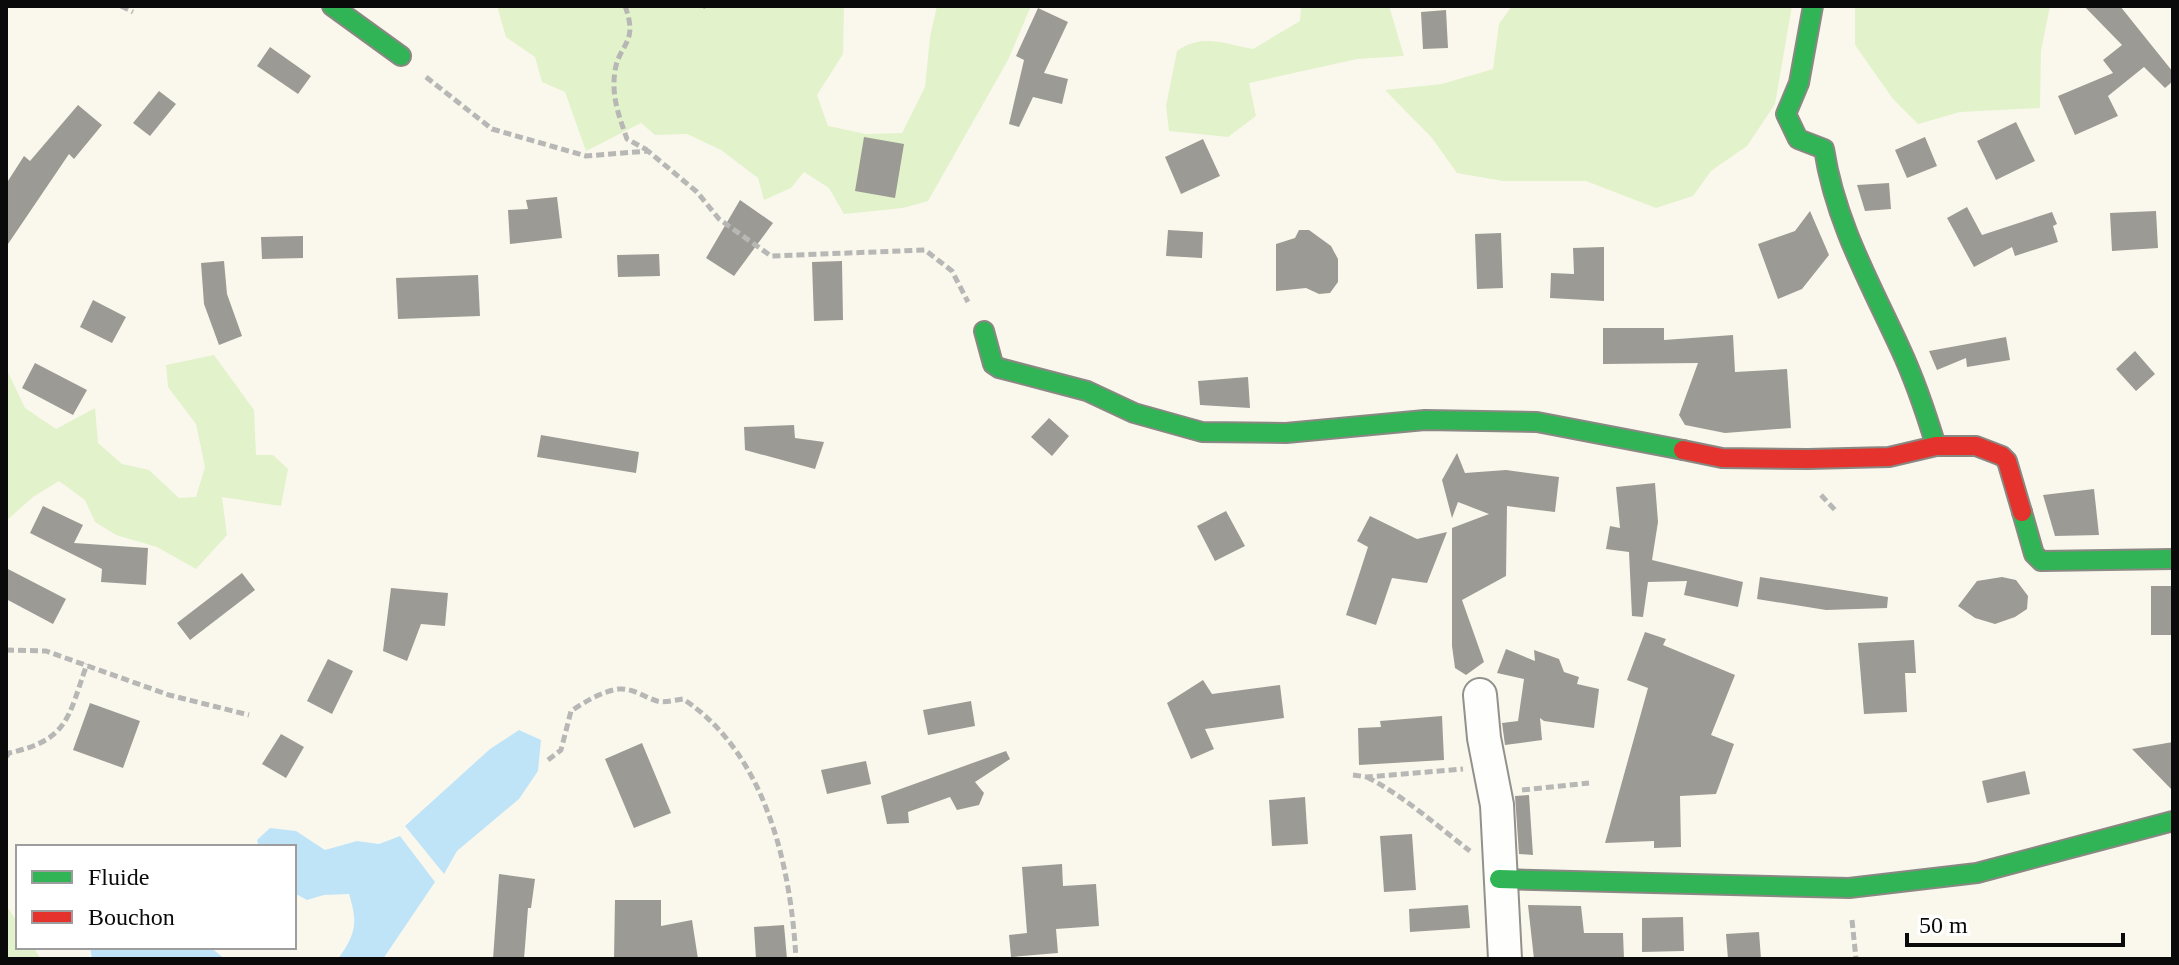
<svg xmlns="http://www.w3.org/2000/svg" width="2179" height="965" viewBox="0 0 2179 965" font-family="Georgia,serif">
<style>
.green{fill:#e2f2ca}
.water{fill:#bfe4f8}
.building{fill:#9c9a94}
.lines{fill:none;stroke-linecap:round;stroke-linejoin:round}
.street-casing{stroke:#92918c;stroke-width:36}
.fast-casing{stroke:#898883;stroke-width:22}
.jam-casing{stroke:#898883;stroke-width:22}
.path{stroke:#b7b7b5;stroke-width:5;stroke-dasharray:8 4;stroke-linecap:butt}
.street{stroke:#fefefc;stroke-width:32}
.fast{stroke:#30b455;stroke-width:18}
.jam{stroke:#e5322d;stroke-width:18}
</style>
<rect width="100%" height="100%" fill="#faf8ed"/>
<!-- green -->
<path class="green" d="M497,6H844L843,54L817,95L828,126L866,134L902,133L925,87L930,37L937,6H1031L1008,60L928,201L903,208L844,214L829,188L804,172L791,188L764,200L758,178L721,150L687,134L655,135L641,123L586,151L565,92L542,82L535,57L506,37Z
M1301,6H1389L1404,56L1357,59L1249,83L1256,116L1228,137L1169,131L1166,106L1177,51C1202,33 1224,44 1253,49L1300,21Z
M1512,6H1792L1775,104L1747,146L1711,171L1693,196L1656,208L1586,181H1503L1457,173L1432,138L1385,90L1442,84L1493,69L1499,24Z
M1855,6H2050L2041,51L2040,108L1960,112L1918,124L1893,99L1855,45Z
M214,355L254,410L256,455H273L288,469L281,506L222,497L227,535L196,569L157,547L116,535L95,522L85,500L59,481L33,497L6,521V368L25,408L56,429L95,408L98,443L122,464L149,470L179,498L196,497L205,467L196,424L168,387L166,365Z
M6,905L18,923V947H33L41,959H6Z"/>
<!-- water -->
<path class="water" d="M519,730L541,740L538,771L519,799L457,851L444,874L405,826L490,749Z
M270,828L296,831L325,850L357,841L379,844L400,836L435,882L383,959H338C356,934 358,923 349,894L324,895L307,900L294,893V847H259L257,840Z
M90,947H210L225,959H92Z"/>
<!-- building -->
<path class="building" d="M2084,6H2120L2173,72V81L2165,88L2144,67L2108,96L2118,116L2075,135L2058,96L2113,73L2103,60L2122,45Z
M1038,8L1068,22L1044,73L1068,79L1062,104L1033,97L1019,127L1009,124L1024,60L1016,56Z
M1446,10L1448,48L1423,49L1421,12Z
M270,47L311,76L298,94L257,66Z
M159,91L176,104L150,136L133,123Z
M78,105L102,125L74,159L69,154L6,247V184L24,156L30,161Z
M2016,122L2035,161L1996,180L1977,141Z
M864,137L904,144L895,198L855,191Z
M1925,137L1937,166L1907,178L1895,150Z
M1203,139L1220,176L1181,194L1165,157Z
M1889,183L1891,209L1865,211L1857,185Z
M557,197L562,238L510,244L508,210L528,209L526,200Z
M740,200L773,223L734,276L706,258Z
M1967,207L1982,235L2052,212L2057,224L2053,226L2058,242L2015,256L2012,247L1974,267L1947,218Z
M1810,211L1829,255L1802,289L1778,299L1758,244L1795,231Z
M2156,211L2158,248L2112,251L2110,213Z
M1168,230L1203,232L1202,258L1166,256Z
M1299,230H1309L1331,246L1338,259V282L1330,293L1319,294L1306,288L1276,291V244L1295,238Z
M1501,233L1503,288L1477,289L1475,234Z
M303,236V258L262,259L261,237Z
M1604,247V301L1550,298L1551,273L1574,274L1573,248Z
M659,254L660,276L618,277L617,255Z
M224,261L227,294L242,336L219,345L204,304L201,263Z
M842,261L843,320L814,321L812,262Z
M478,275L480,316L398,319L396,278Z
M93,300L126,317L112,343L80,327Z
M1603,328H1664V340L1733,335L1735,372L1787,369L1791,428L1725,433L1685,425L1679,415L1698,363L1603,364Z
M2006,337L2010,360L1967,367L1966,358L1937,370L1929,351Z
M2135,351L2155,374L2136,391L2116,369Z
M35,363L87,390L73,415L22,388Z
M1248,377L1250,408L1200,405L1198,381Z
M1049,418L1069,436L1052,456L1031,437Z
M794,425L795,438L824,442L815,469L745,450L744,427Z
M541,435L639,452L636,473L537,457Z
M1457,453L1465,473L1506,470L1559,477L1555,512L1507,506L1506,576L1462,600L1484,662L1466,675L1455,668L1452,646V528L1489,514L1458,502L1452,518L1442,480Z
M1655,483L1658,522L1652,560L1743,582L1738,607L1684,595L1687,581L1648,582L1643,617L1632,616L1629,552L1606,549L1610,526L1620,528L1616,487Z
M2094,489L2099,535L2055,536L2043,495Z
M43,506L83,525L74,543L148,548L146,585L101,582L102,569L30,533Z
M1226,511L1245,546L1215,561L1197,526Z
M1370,516L1417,539L1447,532L1427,583L1392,578L1376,625L1346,615L1368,547L1357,541Z
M6,568L66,599L53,624L6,599Z
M242,573L255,590L190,640L177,623Z
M1760,577L1888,597L1887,608L1826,610L1757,599Z
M2002,577L2016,580L2028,596L2027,609L2015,617L1995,624L1975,618L1958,606L1977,581Z
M2151,586H2173V635H2151Z
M391,588L448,593L445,626L421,624L407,661L383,651Z
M1645,632L1666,639L1663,645L1735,675L1711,735L1734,744L1716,794L1680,796L1681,847L1654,848V841L1605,843L1648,688L1627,680Z
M1914,640L1916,673H1905L1907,712L1864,714L1858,643Z
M1506,649L1535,661L1534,650L1559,659L1564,672L1579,677L1577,684L1599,689L1594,728L1544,721L1540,718L1542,740L1505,745L1502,723L1518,721L1524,679L1497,673Z
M328,659L353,671L332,714L307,701Z
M1203,680L1212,694L1280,685L1284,718L1205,729L1214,749L1191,759L1167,703Z
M971,701L975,726L928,735L923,710Z
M90,703L140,721L123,768L73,750Z
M1442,716L1444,760L1359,765L1358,728L1381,727L1380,721Z
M281,734L304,747L286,778L262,764Z
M2173,742V791L2132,749Z
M642,743L671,813L634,828L605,759Z
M1006,751L1010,759L975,782L984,793L979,805L957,810L950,797L908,812L909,823L887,824L881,796Z
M866,761L871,784L827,794L821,770Z
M2025,771L2030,794L1987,803L1982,781Z
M1529,795L1533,855L1519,854L1515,796Z
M1305,797L1308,844L1272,846L1269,800Z
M1412,834L1416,890L1384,892L1380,836Z
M1062,864L1063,886L1096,884L1099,926L1056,929L1058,953L1011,957L1009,935L1027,933L1022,867Z
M499,874L535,879L531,908H528L524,959H493Z
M615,900H661V926L692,920L698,959H614Z
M1468,905L1470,928L1410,932L1409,909Z
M1528,905L1581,906L1584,933H1623L1624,959H1534Z
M1683,917L1684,951L1642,952V918Z
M784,925L787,959H756L754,927Z
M1759,932L1761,959H1728L1726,934Z"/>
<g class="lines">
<!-- street casing -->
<g class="street-casing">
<path id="street" d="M1480,695L1484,738L1497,805L1505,959"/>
</g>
<!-- fast casing -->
<g class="fast-casing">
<path id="fast" d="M332,6L401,56
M1813,6L1799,83L1786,114L1798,139L1824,149C1835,221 1870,283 1900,348C1915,380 1926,413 1936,446
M984,331L993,364L999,368L1087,391L1134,413L1202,432L1286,433L1425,420L1537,422L1683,450
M2022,512L2034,554L2041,561L2173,559
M1499,879L1849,888L1977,873L2173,821"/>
</g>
<!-- jam casing -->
<g class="jam-casing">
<path id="jam" d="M1683,450L1722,458L1808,459L1889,457L1936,446H1976L2002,456L2007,461L2022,512"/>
</g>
<!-- path -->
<path class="path" d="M121,6L133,12
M625,6C639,44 619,43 615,71C611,96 619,116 627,139L647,150
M705,6L706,8
M426,77L492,129L586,156L648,151L697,192L719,219L771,256L925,250L952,271L968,302
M1821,495L1835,510
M6,650L46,651L169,695L249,715
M6,757L9,753C69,740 68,717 87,664
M548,760L561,750L571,711C585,702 602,691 619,689C633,688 644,697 657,701C665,703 675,700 683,699C766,753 791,867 796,959
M1353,775L1367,777L1463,769
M1367,777C1405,797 1436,825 1470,851
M1522,790L1589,783
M1852,920L1856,959"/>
<!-- street -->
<use href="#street" class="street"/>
<!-- fast -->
<use href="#fast" class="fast"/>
<!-- jam -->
<use href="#jam" class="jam"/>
</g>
<!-- border -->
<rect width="2179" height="965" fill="none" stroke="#0a0a0a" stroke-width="16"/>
<!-- legend -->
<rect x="16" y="845" width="280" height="104" fill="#ffffff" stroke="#9d9d9d" stroke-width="2"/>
<rect x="32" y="871" width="40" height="12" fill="#30b455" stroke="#9d9d9d" stroke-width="2"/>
<text x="88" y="885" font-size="24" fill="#0a0a0a">Fluide</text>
<rect x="32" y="911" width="40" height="12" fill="#e5322d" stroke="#9d9d9d" stroke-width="2"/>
<text x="88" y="925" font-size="24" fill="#0a0a0a">Bouchon</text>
<!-- scale -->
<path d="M1907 933v12h216v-12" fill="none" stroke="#0a0a0a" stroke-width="4"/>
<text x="1919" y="933" font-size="24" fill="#0a0a0a" stroke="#ffffff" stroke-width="6" paint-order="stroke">50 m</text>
</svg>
